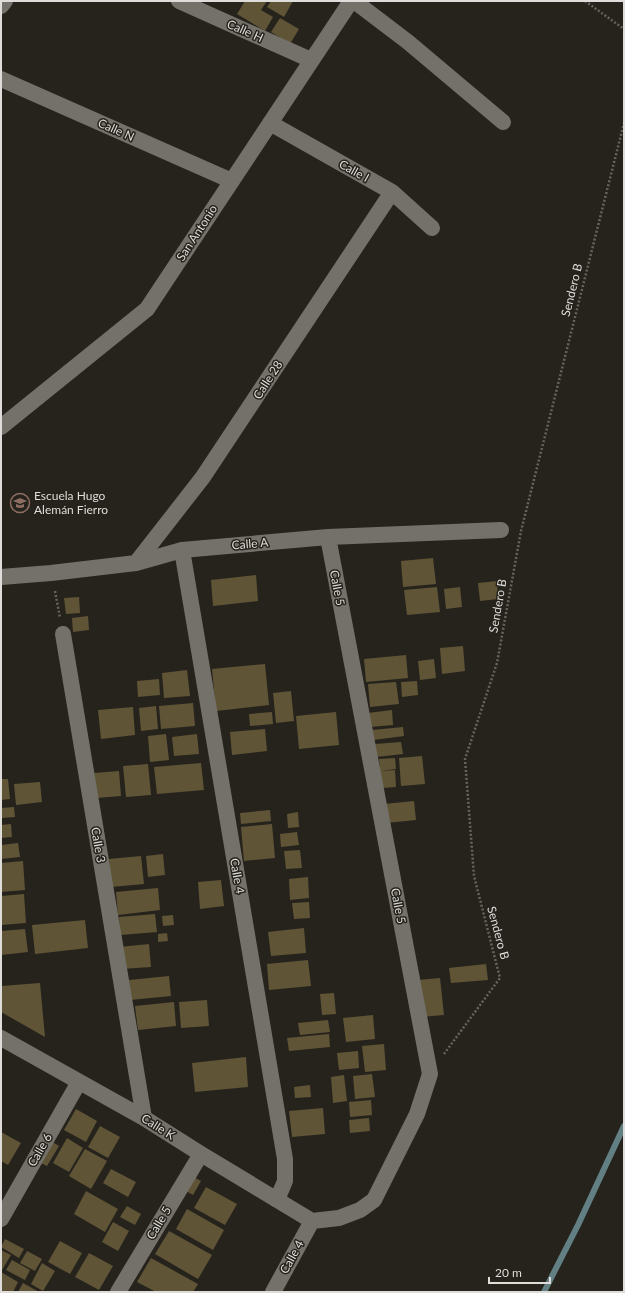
<svg xmlns="http://www.w3.org/2000/svg" width="625" height="1293" viewBox="0 0 625 1293" font-family="Lato,sans-serif">
<style>
.lines{fill:none;stroke-linecap:round;stroke-linejoin:round}
.stream{stroke:#628084;stroke-width:6}
.building{fill:#5f5435}
.path{stroke:#66645e;stroke-width:2.5;stroke-dasharray:2 2;stroke-linecap:butt}
.street{stroke:#74716a;stroke-width:16}
.labels{text-anchor:middle;stroke-width:3;stroke-linejoin:round;paint-order:stroke}
.street-label{font-size:12px;fill:#deddd9;stroke:#26231d}
.poi-label{font-size:12px;fill:#deddd9;stroke:#26231d;text-anchor:start}
</style>
<rect width="100%" height="100%" fill="#26231d"/>
<g class="lines">
<!-- stream -->
<path class="stream" d="M544,1292L578,1225L624,1126"/>
</g>
<!-- building -->
<path class="building" d="M245,1H267L261,10L273,17L265,31L237,14Z
M271,1H293L284,17L267,7Z
M280,18L299,29L290,44L271,32Z
M433,558L436,584L403,587L401,561Z
M256,575L258,601L213,606L211,580Z
M497,581L498,599L480,601L478,583Z
M437,587L440,612L407,615L404,590Z
M460,587L462,607L446,609L444,589Z
M79,597L80,613L66,614L64,598Z
M88,616L89,630L73,632L72,618Z
M463,646L465,671L442,674L440,648Z
M406,655L408,678L366,682L364,659Z
M434,659L436,678L420,680L418,661Z
M265,664L269,705L216,711L212,669Z
M187,670L190,696L164,698L162,673Z
M159,679L160,695L138,697L137,681Z
M417,681L418,695L402,697L401,682Z
M396,682L399,704L370,707L368,684Z
M291,691L294,721L276,723L273,693Z
M193,703L195,726L161,729L159,706Z
M156,706L158,729L141,731L139,708Z
M133,707L135,735L101,739L98,710Z
M392,710L393,725L370,727L368,713Z
M272,712L273,724L250,726L249,714Z
M336,712L339,745L299,749L296,716Z
M403,727L404,736L373,740L372,730Z
M265,729L267,751L232,755L230,732Z
M166,734L169,760L150,762L148,736Z
M197,734L199,754L174,756L172,737Z
M401,742L403,754L376,757L375,744Z
M422,756L425,784L401,786L399,758Z
M395,758L396,769L380,771L379,759Z
M201,763L204,790L157,794L154,767Z
M148,764L151,795L126,797L123,766Z
M395,770L396,787L382,788L380,771Z
M119,771L121,796L97,798L94,773Z
M1,779H8L10,799L1,800Z
M40,782L42,802L16,805L14,784Z
M414,801L416,820L386,823L384,804Z
M14,807L15,817L1,818V808Z
M270,810L271,821L241,824L240,813Z
M298,812L299,827L288,828L287,814Z
M11,824L12,837L1,838V825Z
M272,824L275,858L244,861L241,827Z
M297,832L299,845L281,847L280,834Z
M18,843L20,857L1,859V845Z
M300,850L302,868L286,869L284,851Z
M163,854L165,875L148,877L146,856Z
M141,856L144,884L111,887L109,859Z
M23,861L25,890L1,892V863Z
M308,877L309,898L290,900L289,879Z
M221,880L224,906L200,909L198,882Z
M158,888L160,910L118,915L116,892Z
M24,894L26,923L1,925V896Z
M309,902L310,918L294,919L292,903Z
M155,914L157,932L120,935L119,917Z
M173,915L174,925L163,926L162,916Z
M85,920L88,948L35,954L32,925Z
M304,928L306,953L271,956L268,932Z
M25,929L28,952L1,955V931Z
M167,933L168,941L158,942V934Z
M149,944L151,967L121,969L119,947Z
M308,960L311,986L269,990L267,964Z
M486,964L488,980L451,983L449,968Z
M169,976L171,996L130,1000L129,980Z
M440,978L444,1015L421,1017L418,980Z
M40,983L45,1037L1,1012V986Z
M334,993L336,1014L322,1015L320,994Z
M207,1000L209,1026L181,1028L179,1002Z
M174,1002L176,1026L138,1030L135,1006Z
M373,1015L375,1039L346,1042L343,1018Z
M328,1020L330,1032L300,1035L298,1023Z
M329,1034L330,1047L289,1051L287,1038Z
M384,1044L386,1070L365,1072L362,1046Z
M358,1051L359,1068L339,1070L337,1053Z
M246,1057L248,1087L195,1092L192,1063Z
M372,1074L375,1097L355,1099L353,1076Z
M344,1075L347,1101L333,1103L331,1077Z
M310,1085L311,1097L295,1098L294,1087Z
M371,1100L372,1115L350,1117L349,1102Z
M323,1108L325,1134L292,1137L289,1111Z
M76,1109L97,1121L86,1142L64,1130Z
M369,1118L370,1131L350,1133L349,1120Z
M100,1126L120,1137L108,1158L88,1147Z
M1,1132L21,1143L8,1165L1,1161Z
M67,1138L83,1148L69,1172L53,1163Z
M49,1140L59,1146L47,1166L37,1161Z
M85,1149L107,1161L91,1189L69,1176Z
M111,1169L136,1182L128,1197L103,1183Z
M192,1176L201,1181L193,1195L184,1190Z
M206,1187L237,1204L225,1225L194,1208Z
M86,1191L118,1209L105,1232L74,1214Z
M127,1206L141,1214L135,1225L120,1217Z
M187,1209L224,1230L213,1250L176,1229Z
M113,1222L129,1231L118,1251L102,1242Z
M169,1231L212,1255L198,1279L155,1254Z
M5,1239L24,1249L19,1258L1,1247Z
M60,1241L82,1253L70,1274L48,1262Z
M1,1250L11,1255L2,1270L1,1269Z
M27,1251L42,1259L35,1271L20,1263Z
M89,1253L113,1266L99,1290L75,1277Z
M151,1258L198,1284L193,1292H156L137,1282Z
M12,1260L30,1270L25,1280L6,1270Z
M42,1263L55,1271L43,1291L31,1284Z
M1,1272L18,1282L13,1292H1Z
M23,1283L39,1292H18Z"/>
<g class="lines">
<!-- path -->
<path class="path" d="M585,1L624,29
M55,591L60,618
M444,1054L500,978L474,876L465,759L497,663L521,531L624,123"/>
<!-- street -->
<path class="street" d="M179,1L311,60
M354,1L408,42L503,122
M1,6L5,1
M1,79L232,181
M270,123L392,192L432,228
M1,427L147,309L351,1
M182,550L285,1159V1181L277,1200
M136,563L203,477L392,192
M1,577L51,573L136,563L182,550L328,537L501,530
M63,634L144,1118
M1,1038L144,1118L201,1154L312,1221
M1,1219L79,1082
M312,1221L339,1218L360,1210L374,1200L417,1114L430,1074L328,537
M118,1292L201,1154
M273,1292L312,1221"/>
</g>
<!-- icons -->
<defs>
<g id="school-ring" transform="scale(1)"><circle r="9.5" fill="#26231d" stroke="#8d6e63" stroke-width="1.5"/><path d="M0-5L7-2L0 1L-7-2ZM-4 1L0 2.5L4 1V4Q0 6-4 4Z" fill="#8d6e63"/></g>
</defs>
<g fill-rule="evenodd">
<use href="#school-ring" x="20" y="503"/>
</g>
<g class="labels">
<!-- street labels -->
<g class="street-label">
<text transform="translate(245 31) rotate(24)" y="4">Calle H</text>
<text transform="translate(116 130) rotate(24)" y="4">Calle N</text>
<text transform="translate(354 171) rotate(29)" y="4">Calle I</text>
<text transform="translate(197 233) rotate(-57)" y="4">San Antonio</text>
<text transform="translate(572 290) rotate(-76)" y="4">Sendero B</text>
<text transform="translate(268 380) rotate(-57)" y="4">Calle 28</text>
<text transform="translate(250 544) rotate(-5)" y="4">Calle A</text>
<text transform="translate(337 588) rotate(79)" y="4">Calle 5</text>
<text transform="translate(498 606) rotate(-80)" y="4">Sendero B</text>
<text transform="translate(98 845) rotate(80)" y="4">Calle 3</text>
<text transform="translate(237 876) rotate(80)" y="4">Calle 4</text>
<text transform="translate(398 906) rotate(79)" y="4">Calle 5</text>
<text transform="translate(498 933) rotate(75)" y="4">Sendero B</text>
<text transform="translate(158 1127) rotate(32)" y="4">Calle K</text>
<text transform="translate(40 1150) rotate(-60)" y="4">Calle 6</text>
<text transform="translate(159 1223) rotate(-59)" y="4">Calle 5</text>
<text transform="translate(292 1257) rotate(-61)" y="4">Calle 4</text>
</g>
<!-- poi labels -->
<g class="poi-label">
<text x="34" y="500">Escuela Hugo<tspan x="34" dy="14">Alemán Fierro</tspan></text>
</g>
</g>
<!-- border -->
<rect width="625" height="1293" fill="none" stroke="#deddd9" stroke-width="4"/>
<!-- scale -->
<path d="M489 1277v6h61v-6" fill="none" stroke="#deddd9" stroke-width="2"/>
<text x="495" y="1277" font-size="12" fill="#deddd9" stroke="#26231d" stroke-width="3" paint-order="stroke">20 m</text>
</svg>
